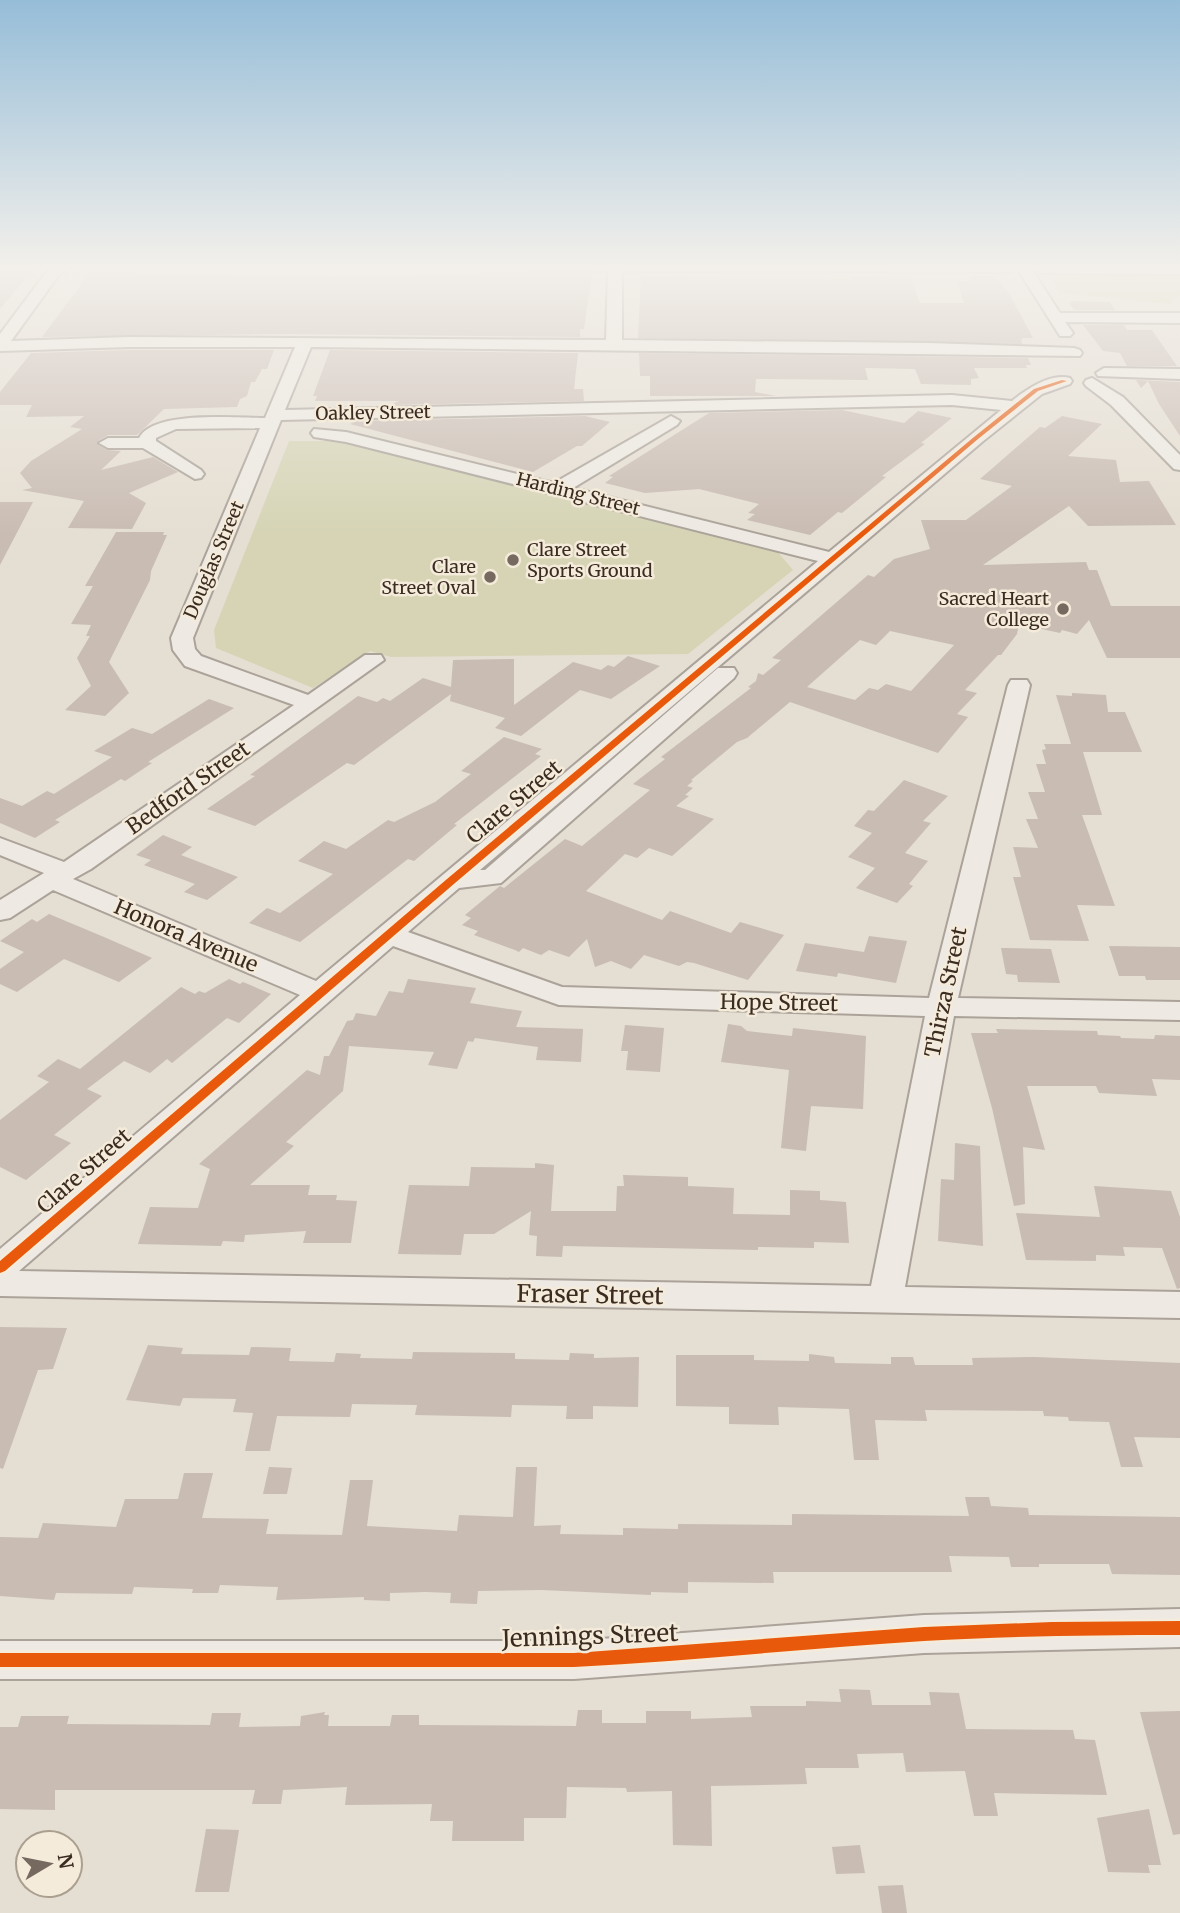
<svg xmlns="http://www.w3.org/2000/svg" width="1180" height="1913" viewBox="0 0 1180 1913" font-family="Merriweather,serif">
<style>
.green{fill:#d6d4b5}
.building{fill:#c9bcb3;fill-rule:evenodd}
.lines{fill:none;stroke-linecap:round;stroke-linejoin:round}
.minor-casing{stroke:#aba39a;stroke-width:4}
.minor{fill:#eeeae3;fill-rule:evenodd}
.cycleway-casing{stroke:#f5ebda;stroke-width:5}
.cycleway{fill:#e8590c;fill-rule:evenodd}
.poi-dot{fill:#766a60;stroke:#f5ebda;stroke-width:2.5}
.labels{text-anchor:middle;stroke-width:5;stroke-linejoin:round;paint-order:stroke}
.far-street-label{font-size:18px;fill:#3b2c22;stroke:#f5ebda}
.far-poi-label{font-size:18px;fill:#3b2c22;stroke:#f5ebda;text-anchor:end}
.street-label{font-size:21px;fill:#3b2c22;stroke:#f5ebda}
.near-street-label{font-size:24px;fill:#3b2c22;stroke:#f5ebda}
</style>
<rect width="100%" height="100%" fill="#e5ded2"/>
<!-- green -->
<path class="green" d="M1069,275L1180,276V295L1170,304L1060,293L1052,281Z
M289,441H336L776,550L793,570L688,654L391,657L370,651L313,688L216,648L214,630Z"/>
<!-- building -->
<path class="building" d="M0,270H33L0,309Z
M91,271L99,274L329,276L592,273L584,329H580V337L279,334L42,337Z
M641,276L851,279L850,276H864L911,278L920,303H964L957,281H971L968,276H995L1010,295L1033,338H1023L1021,340L1022,344L638,338Z
M1072,301L1110,302L1115,310H1074L1069,303Z
M1083,325H1124L1127,330H1152L1177,366H1127L1120,353L1103,351Z
M129,350H274L267,369H262L255,382H251L247,396L240,399L237,407L164,409L137,435H108L98,441V445L107,450L121,451L101,470L153,457L178,472L129,493L146,503L132,529L68,528L84,501L22,490L32,488L20,473L31,461L82,429L70,427L84,416L26,417L32,405H0V392L31,353Z
M330,350L578,353L574,389H583L584,401L390,405L399,401H315L317,396H313Z
M639,353L1028,358L1031,365H1026L1027,368H974L979,378L971,379V385L921,384L915,369L865,368L868,380L756,379L755,392L776,396H650V376H640Z
M1136,380L1180,382V436L1159,404L1148,381L1141,388Z
M842,410L904,423L918,411L952,418L921,443L925,444L882,476L886,477L842,513L838,512L810,535L747,520L755,514L748,513L759,504L699,489L645,493L605,483L613,477L609,476L709,413Z
M585,416L610,422L582,446H577L533,472L350,424L357,421Z
M1062,416L1102,424L1068,456L1116,460L1120,482L1149,481L1176,525L1088,526L1069,506L983,565L1086,562L1089,570H1097L1111,606H1180V658H1107L1089,620L1077,634L1062,630L1060,633L1019,624L1017,634L1001,655H998L965,690L977,693L957,714L968,717L938,753L790,702L747,738L737,742L691,780L693,781L687,786L693,788L685,795L689,796L676,806L714,819L672,856L649,848L637,858L625,854L586,891L662,920L670,911L731,933L740,922L784,935L748,980L694,963L687,962L679,966L644,955L631,969L611,961L595,967L587,939L569,957L549,950L541,955L523,948L519,952L515,950L474,935L478,931L462,925L471,918L465,915L500,886L504,888L565,839L582,846L650,790L633,784L665,759L661,757L751,688L748,687L756,681L758,673L763,675L781,660L772,658L868,575L874,577L894,559L930,549L921,520H966L1012,486L980,479L1040,427L1045,428ZM890,631L954,645L911,691L886,684L878,690L869,688L855,700L807,687L860,640L876,645Z
M0,502H33L0,565Z
M116,532H164L163,535H167L151,571L150,580L109,662L129,693L105,716L65,710L91,686L77,658L90,636H86L91,625L71,624L93,586H85Z
M628,656L660,666L611,699L580,690L521,736L495,728L505,718L450,701L451,694L354,765L347,763L255,826L207,809L255,776L250,775L358,696L377,702L383,698L390,701L423,678L451,687L453,660L514,659V705L573,662L601,670L608,665L614,667Z
M1072,693L1106,695L1108,712H1125L1142,752H1083L1102,815H1082L1115,906L1077,905L1089,941L1030,940L1013,877H1021L1013,847L1038,848L1026,819H1038L1028,792H1045L1036,764H1046L1042,750L1046,749L1044,744H1071L1056,695L1072,696Z
M209,699L234,708L148,762L152,763L125,781L121,779L55,820L60,822L35,838L0,823V798L22,806L47,791L54,794L112,757L94,751L132,728L152,734Z
M504,737L542,749L535,754L541,756L454,824L457,825L414,861L408,859L300,942L249,923L267,908L280,913L333,874L298,861L324,841L346,849L388,820L394,822L435,802L471,774L461,771Z
M904,780L948,796L923,821L931,823L905,853L928,861L909,884L913,886L897,903L856,888L875,868L848,857L872,833L854,826L868,810L874,811Z
M163,835L192,847L181,855L238,877L207,900L184,892L195,884L144,865L151,860L136,855Z
M49,914L104,937L152,958L119,982L64,959L17,992L0,984V969L24,952L0,941L32,919L37,922Z
M869,936L907,941L896,983L838,973L837,977L796,971L805,943L864,952Z
M1109,946L1180,947V980H1146L1145,976H1119Z
M1001,948L1051,949L1060,983L1018,982L1017,975L1006,974Z
M229,979L240,984L243,982L271,994L239,1023L227,1018L172,1063L167,1059L150,1073L124,1061L87,1089L102,1096L54,1135L71,1143L26,1180L0,1167V1120L49,1082L37,1076L58,1059L80,1069L181,987L195,994L199,991L205,993Z
M408,979L476,988L470,1003L522,1011L516,1027L583,1029L581,1062L536,1060L538,1047L475,1038L473,1042L468,1041L457,1069L428,1065L434,1052L349,1046L343,1091L286,1142L294,1146L250,1185H310L308,1195H337L336,1200L357,1201L351,1243H303L306,1231L245,1235L244,1242L223,1241L221,1246L138,1244L150,1207L198,1208L210,1169L199,1164L307,1070L320,1075L324,1056H329L347,1021L353,1020L356,1013L376,1016L389,991L403,993Z
M728,1024L741,1026L747,1031L792,1036L793,1028L866,1036L863,1109L811,1106L806,1151L781,1148L789,1070L721,1062Z
M625,1025L664,1028L660,1072L626,1070L628,1051H621Z
M996,1029L1097,1031L1098,1035L1120,1036L1121,1038L1154,1039L1155,1035L1180,1036V1080L1152,1079L1157,1096L1099,1093L1096,1086H1027L1045,1150L1023,1147L1025,1204L1014,1206L992,1108L971,1033H998Z
M955,1143L980,1146L983,1246L938,1241L941,1179L954,1180Z
M535,1163L554,1165L551,1211H616L617,1186H624L623,1175L688,1177V1186L734,1188L733,1214L790,1215V1190L820,1191V1200L846,1202L849,1243L814,1242V1248L758,1247V1250L563,1246L562,1257L536,1256L537,1236L529,1235L531,1211L494,1234H464L461,1255L398,1254L409,1185L469,1186L471,1167L535,1168Z
M1094,1186L1171,1191L1180,1217V1288L1177,1289L1162,1248L1123,1247L1125,1256L1096,1255V1261L1026,1260L1016,1213L1100,1217Z
M0,1327L67,1328L53,1369L38,1370L3,1469L0,1468Z
M148,1345L183,1348L181,1354L249,1355L251,1347L291,1348L289,1361L334,1362L336,1353L361,1354L360,1358L412,1359L413,1352L515,1353V1359L569,1360L570,1353L594,1354V1358L639,1357L638,1407L593,1406V1419H566L567,1406L512,1405L511,1417L415,1415L417,1405L352,1404L350,1417L277,1416L270,1451H245L253,1413L233,1412L236,1399L183,1398L180,1406L126,1400Z
M809,1354L834,1357L835,1363L891,1364V1357H913L915,1365H973L972,1358L1035,1357L1180,1363V1438L1134,1437L1143,1467H1121L1109,1422L1069,1421L1068,1417L1044,1416L1043,1411L925,1410L927,1421L875,1420L879,1460H854L849,1409L778,1407L779,1425L729,1424V1407L676,1406V1355H754V1360L809,1361Z
M269,1467L292,1468L287,1494H263Z
M516,1467H537L534,1526L561,1525L560,1534L623,1535V1528L678,1529V1524L792,1525V1514L969,1516L965,1497H989L991,1506L1028,1508L1029,1515L1180,1517V1575L1112,1574L1109,1564H1039V1567H1011L1009,1557L949,1556L952,1572H773L774,1583L688,1582V1593L651,1592V1595L542,1590L478,1591L477,1604L450,1603L451,1593L426,1592L390,1593V1601L364,1600V1597L276,1600L278,1587L220,1585L218,1593H192L193,1589L134,1587L132,1594L56,1593L54,1600L0,1596V1537L38,1538L43,1523L116,1527L125,1499H178L184,1473H213L202,1518L269,1519L266,1534L342,1535L350,1480H373L367,1526L457,1531L459,1515L513,1517Z
M839,1689L870,1690L872,1705H931L929,1692L959,1693L966,1729L1073,1730L1075,1739L1095,1740L1107,1795L994,1793L998,1816H974L965,1771L906,1772L903,1753L857,1754L859,1768H805L807,1784L711,1786L712,1846L673,1845L672,1791L627,1792L626,1788L567,1787L566,1818H524V1841H452L453,1821H430L432,1804L345,1805L347,1787L283,1790L281,1804H252L255,1790H55V1810L0,1809V1727H18L21,1716H69L67,1724L210,1725L212,1713H241L239,1727L300,1726L301,1716L325,1712L324,1715H329L328,1726H390L392,1715H419V1725L576,1726L578,1710H602V1723H646V1711H691V1719L752,1717L750,1706H806V1701L841,1702Z
M1180,1711V1834L1173,1835L1140,1712Z
M1149,1809L1161,1865H1148L1150,1873L1108,1872L1097,1818Z
M206,1829L239,1830L229,1892H195Z
M860,1845L865,1873L836,1874L832,1847Z
M903,1885L907,1913H882L878,1886Z"/>
<g class="lines">
<!-- minor casing -->
<g class="minor-casing">
<path id="minor" d="M55,266H72L58,276L11,341L129,337L606,340L608,271L531,270L524,266H1013L1012,271L1007,272L622,271V340L929,343L1074,348L1080,350L1082,353L1080,356L311,347L285,410L952,395L1012,401C1027,389 1050,373 1070,378L1072,381L1070,384L1042,394L982,442L480,870H485L718,668H734L737,673L734,678L501,883L459,888L408,932L562,987L929,998L1008,685L1011,680H1027L1030,685L958,998L1180,1002V1020L954,1016L905,1287L1180,1292V1318L0,1296V1249L300,995L53,890L10,918L0,920V900L44,873L0,855V838L64,862L294,705L185,666L173,650L171,638L260,428L176,429L156,438V441L201,470L204,474L201,478L195,479L143,448H108L99,443L108,438H139C153,410 237,418 265,418L295,347H129L0,351V334L48,270ZM952,405L1001,410L829,552L573,488L677,425L680,421L671,416L554,483L346,432L314,429L311,433L314,437L346,442L818,561L316,981L73,879L91,869L384,660L381,655H365L308,695L201,656L195,649L193,638L281,420ZM393,946L559,1005L925,1016L871,1286L19,1271Z
M1034,266H1180V274L1039,273L1032,269Z
M1027,269L1032,270L1060,313H1180V323L1065,322L1073,333L1070,336H1060L1020,273Z
M1104,368L1180,369V379L1098,376L1096,373Z
M1092,378L1123,397L1180,455V470L1174,469L1111,405L1086,386L1084,383L1086,380Z
M1180,1609V1647L924,1653L574,1679H0V1641H574L924,1615Z"/>
</g>
<!-- minor -->
<use href="#minor" class="minor"/>
<!-- cycleway casing -->
<g class="cycleway-casing">
<path id="cycleway" d="M1062,380L1067,381L1038,391L978,439L455,883L5,1271L0,1273V1261L447,879L974,437L1034,389Z
M1180,1621V1635C1095,1635 1010,1636 924,1641C808,1648 691,1661 574,1667H0V1653H574L924,1627L1052,1622Z"/>
</g>
<!-- cycleway -->
<use href="#cycleway" class="cycleway"/>
</g>
<!-- sky -->
<linearGradient id="sky" x2="0" y2="1"><stop stop-color="#96bdd8"/><stop offset="0.5" stop-color="#f3f0eb"/><stop offset="1" stop-color="#f3f0eb" stop-opacity="0"/></linearGradient>
<rect width="1180" height="534" fill="url(#sky)"/>
<!-- markers -->
<g class="poi-dot">
<circle cx="513" cy="560" r="7"/>
<circle cx="490" cy="577" r="7"/>
<circle cx="1063" cy="609" r="7"/>
</g>
<g class="labels">
<!-- far-street labels -->
<g class="far-street-label">
<text transform="translate(373 413) rotate(-1)" y="6">Oakley Street</text>
<text transform="translate(578 494) rotate(14)" y="6">Harding Street</text>
<text transform="translate(214 560) rotate(-67)" y="6">Douglas Street</text>
</g>
<!-- far-poi labels -->
<g class="far-poi-label">
<text x="527" y="556" text-anchor="start">Clare Street<tspan x="527" dy="21">Sports Ground</tspan></text>
<text x="476" y="573">Clare<tspan x="476" dy="21">Street Oval</tspan></text>
<text x="1049" y="605">Sacred Heart<tspan x="1049" dy="21">College</tspan></text>
</g>
<!-- street labels -->
<g class="street-label">
<text transform="translate(188 788) rotate(-35)" y="7">Bedford Street</text>
<text transform="translate(514 802) rotate(-40)" y="7">Clare Street</text>
<text transform="translate(186 936) rotate(23)" y="7">Honora Avenue</text>
<text transform="translate(946 992) rotate(-78)" y="7">Thirza Street</text>
<text transform="translate(779 1003) rotate(1)" y="7">Hope Street</text>
<text transform="translate(84 1171) rotate(-41)" y="7">Clare Street</text>
</g>
<!-- near-street labels -->
<g class="near-street-label">
<text transform="translate(590 1295) rotate(1)" y="8">Fraser Street</text>
<text transform="translate(590 1636) rotate(-2)" y="8">Jennings Street</text>
</g>
</g>
<!-- north arrow -->
<g transform="translate(49 1864) rotate(80)"><circle r="33" fill="#f5ebda" stroke="#ab9f90" stroke-width="2"/>
<path d="M0-5L12 26L0 18L-12 26Z" fill="#766a60"/>
<text y="-10" font-size="19" font-weight="bold" text-anchor="middle" fill="#3b2c22">N</text>
</g>
</svg>
